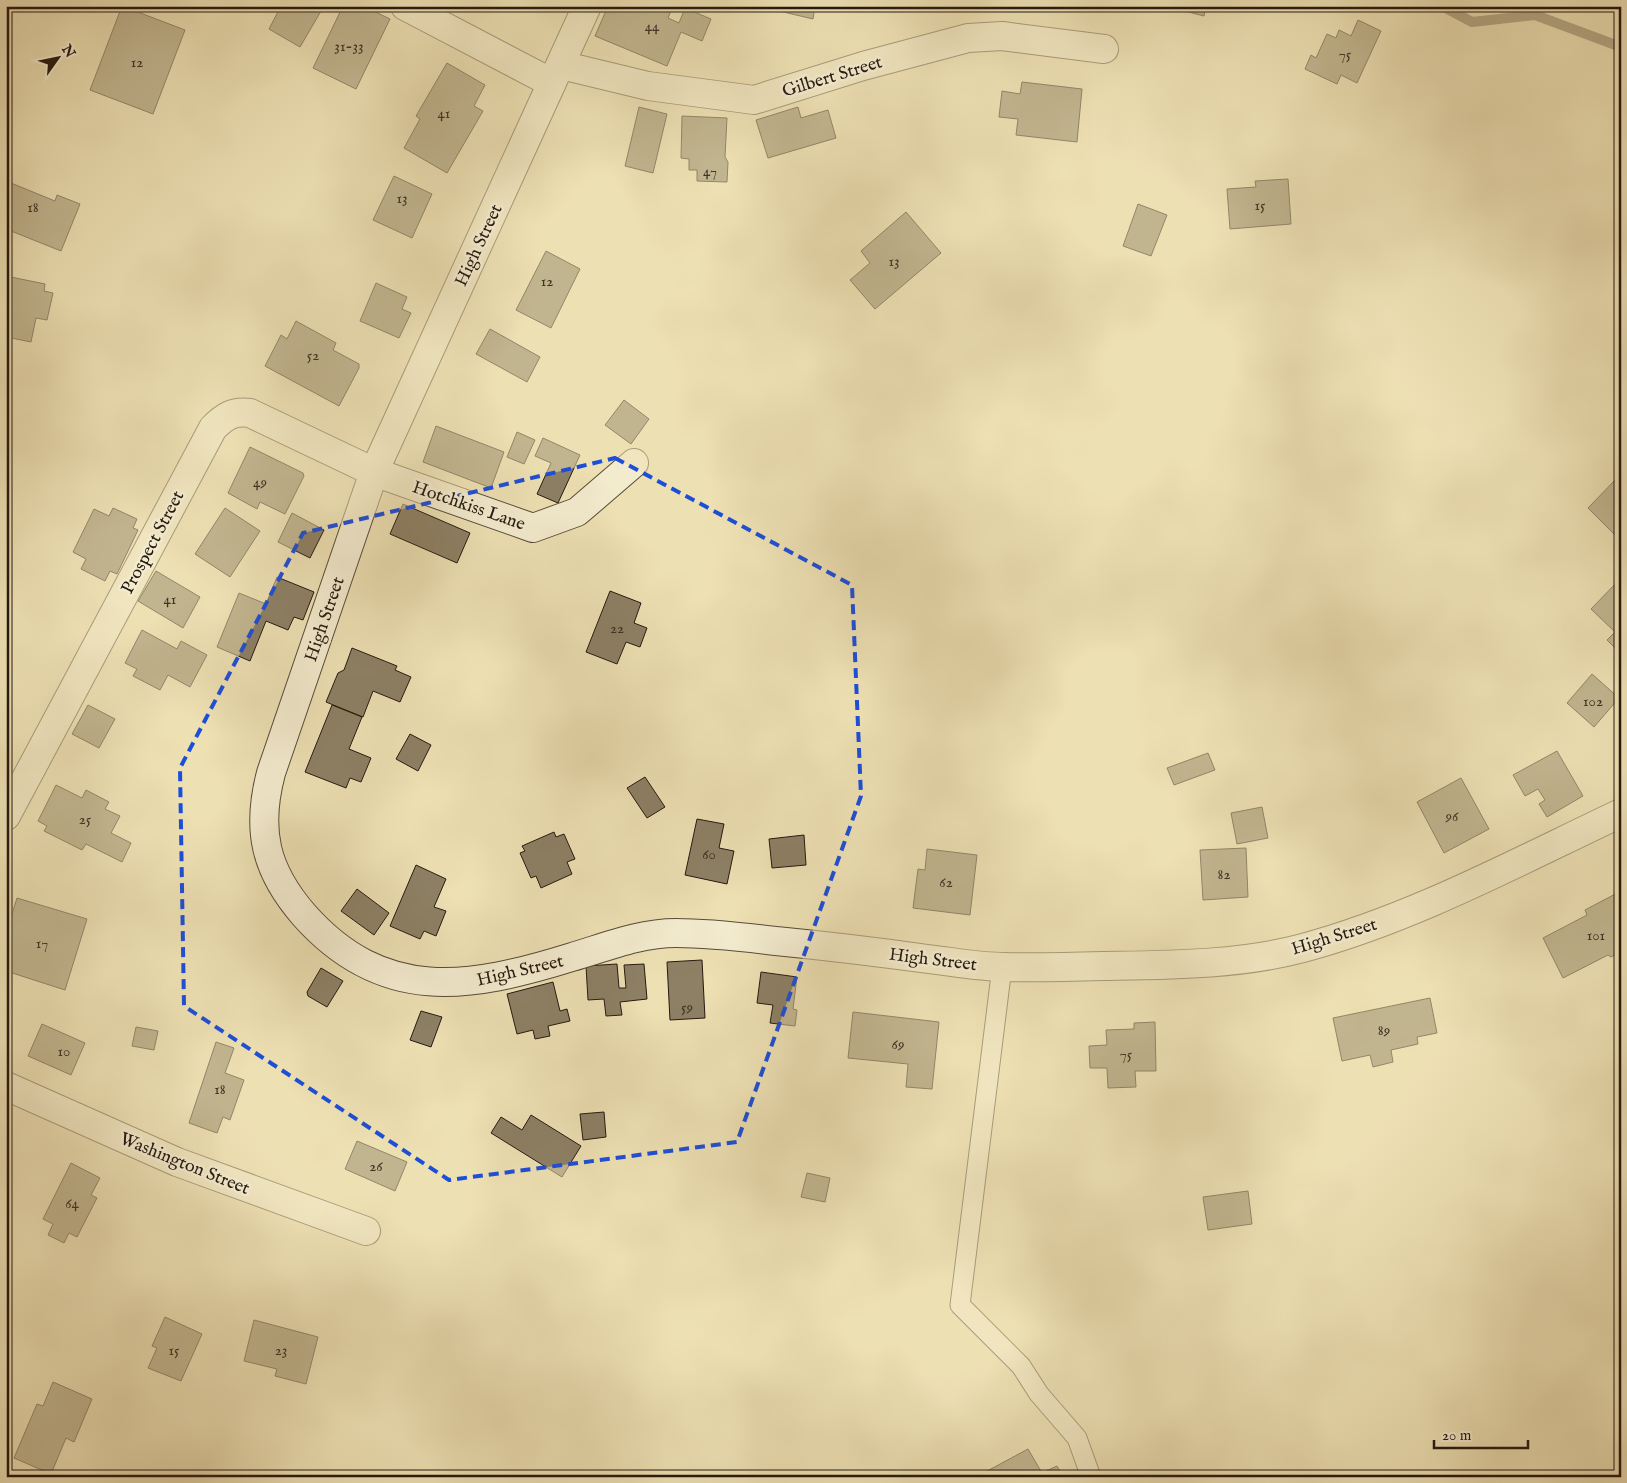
<svg xmlns="http://www.w3.org/2000/svg" width="1627" height="1483" viewBox="0 0 1627 1483" font-family="'IM FELL English',serif">
<style>
.lines{fill:none;stroke-linecap:round;stroke-linejoin:round}
.stream{stroke:#746851;stroke-width:10}
.building{fill:#8d8065;stroke:#251910}
.service-casing{stroke:#574b39;stroke-width:21}
.minor-casing{stroke:#574b39;stroke-width:30}
.service{stroke:#f3ebce;stroke-width:19}
.minor{stroke:#f3ebce;stroke-width:28}
.marked{fill:none;stroke:#1d4ed8;stroke-width:4;stroke-dasharray:10 6;stroke-linejoin:round}
.labels{text-anchor:middle;stroke-width:5;stroke-linejoin:round;paint-order:stroke}
.number-label{font-size:15px;fill:#3f3325}
.street-label{font-size:18px;fill:#251910;stroke:#f3ebce}
</style>
<rect width="100%" height="100%" fill="#ede0b3"/>
<filter id="stains"><feTurbulence type="fractalNoise" baseFrequency=".004" numOctaves="4"/><feColorMatrix values="0 0 0 0 .2 0 0 0 0 .09 0 0 0 0 .02 0 0 0 .5 -.17"/></filter>
<radialGradient id="worn" r=".72"><stop offset=".6" stop-color="#630" stop-opacity="0"/><stop offset="1" stop-color="#630" stop-opacity=".3"/></radialGradient>
<g class="lines">
<!-- stream -->
<path class="stream" d="M1442,6L1472,22L1535,15L1621,47"/>
</g>
<!-- building -->
<path class="building" d="M122,6L185,30L153,114L90,90Z
M281,6H324L300,47L269,29Z
M343,6H363L390,19L356,89L313,68Z
M608,6H673L668,18L679,23L685,8L711,19L702,41L681,32L667,66L595,36Z
M758,6H815L813,19Z
M985,6H1012L1011,12Z
M1165,6H1206L1204,16Z
M1358,20L1381,31L1357,83L1341,75L1337,84L1305,69L1311,55L1316,58L1327,34L1336,38L1339,30L1351,36Z
M447,63L485,85L474,106L483,111L447,173L404,148L420,119L416,116Z
M1022,82L1082,89L1077,142L1016,135L1018,119L999,117L1002,91L1020,94Z
M639,107L667,114L653,173L625,166Z
M798,107L801,118L828,110L836,138L768,158L756,120Z
M682,116L727,118L725,157L728,162L727,182L697,181V170H689V159L681,158Z
M394,176L432,194L412,238L373,220Z
M1288,179L1291,224L1230,229L1227,189L1256,187L1255,181Z
M6,181L55,201L57,195L80,204L61,251L6,229Z
M1138,204L1167,215L1151,256L1123,246Z
M906,212L941,253L875,309L850,280L870,263L861,251Z
M546,251L580,269L551,328L516,310Z
M6,276L45,284L44,291L53,293L47,320L36,318L31,342L6,337L10,318L6,317Z
M376,283L407,297L402,309L411,313L399,338L360,321Z
M296,321L336,343L333,350L359,364V368L339,406L265,366L281,335L287,339Z
M490,329L540,357L527,382L476,354Z
M624,400L649,419L631,444L605,425Z
M436,426L504,452L491,488L423,462Z
M517,432L535,440L524,464L507,457Z
M543,438L580,455L558,503L537,494L551,463L535,456Z
M250,447L303,473L304,476L285,514L260,502L257,509L228,493Z
M1618,477L1621,479V531L1616,536L1588,508Z
M403,504L470,533L457,563L390,534Z
M113,508L137,519L133,528L138,530L117,574L110,571L105,581L81,569L86,559L73,552L94,509L109,516Z
M225,508L260,531L230,577L195,554Z
M292,513L324,530L310,558L278,542Z
M156,571L200,597L183,628L138,601Z
M277,577L314,592L303,620L294,617L288,630L266,621L250,661L217,647L239,593L266,604Z
M1620,579L1621,580V654L1607,640L1615,632L1591,609Z
M610,591L641,603L634,623L647,628L640,647L626,642L617,664L586,652Z
M142,630L177,649L181,641L207,655L190,687L168,675L160,690L133,676L137,669L125,663Z
M352,648L397,666L395,670L411,677L400,702L373,691L363,717L326,702L338,673L344,670Z
M1592,674L1619,698L1594,727L1567,703Z
M88,705L115,719L99,748L72,734Z
M332,705L362,717L349,749L371,758L361,782L350,778L346,788L305,772Z
M410,734L431,745L418,771L396,759Z
M1557,751L1583,796L1547,817L1539,804L1545,800L1538,789L1525,796L1513,775Z
M1208,753L1215,770L1174,785L1167,768Z
M645,777L665,807L647,818L627,788Z
M1461,778L1489,829L1444,853L1417,802Z
M56,785L82,798L86,790L109,802L105,809L120,816L111,833L131,843L122,862L86,844L82,850L44,831L47,826L38,821Z
M1262,807L1268,838L1237,844L1231,813Z
M697,819L724,824L719,848L734,851L727,884L685,875Z
M554,832L556,837L564,834L575,859L567,862L572,874L541,888L536,876L531,878L520,853L525,851L522,846Z
M804,835L806,865L772,868L769,839Z
M1246,848L1248,897L1203,900L1200,850Z
M927,849L977,855L970,915L913,908L918,869L925,870Z
M416,865L446,879L434,907L446,911L436,936L424,931L420,939L390,926Z
M357,889L389,913L374,935L341,911Z
M1621,891V952L1611,957L1608,955L1563,978L1543,938L1587,915L1585,910Z
M17,898L87,919L65,990L6,971V933Z
M702,960L705,1018L670,1020L667,962Z
M617,964L619,988H626L624,965L644,964L647,999L620,1002L622,1015L606,1016L604,999L588,1000L586,966Z
M321,968L343,981L327,1007L308,996L307,992Z
M761,972L797,977L793,1009L797,1010L795,1026L770,1023L773,1005L757,1003Z
M553,982L560,1011L567,1009L570,1021L548,1026L550,1036L535,1039L533,1030L517,1034L507,994Z
M1430,998L1437,1033L1417,1037L1418,1044L1391,1050L1393,1062L1373,1067L1370,1055L1342,1061L1333,1018Z
M421,1011L442,1017L431,1047L410,1040Z
M853,1012L939,1022L932,1089L906,1087L908,1064L848,1058Z
M1155,1022L1156,1071H1135L1136,1087L1108,1088L1107,1068H1090L1089,1046L1107,1045L1106,1030L1134,1029V1023Z
M42,1024L85,1043L71,1075L28,1056Z
M136,1027L158,1031L154,1050L132,1046Z
M216,1042L234,1048L225,1073L244,1080L230,1120L223,1117L217,1133L189,1123Z
M604,1112L606,1137L583,1140L580,1114Z
M531,1115L581,1146L562,1177L491,1133L501,1117L522,1130Z
M357,1141L407,1162L395,1191L345,1169Z
M71,1163L100,1178L91,1195L97,1198L77,1237L69,1233L64,1243L48,1235L53,1224L43,1219Z
M807,1173L830,1178L825,1202L801,1197Z
M1248,1191L1252,1224L1208,1230L1203,1197Z
M165,1317L202,1334L181,1381L148,1368L157,1348L152,1346Z
M254,1320L318,1337L306,1384L275,1376L277,1369L244,1361Z
M53,1382L92,1399L74,1442L66,1438L51,1474L14,1458L37,1404L43,1406Z
M1028,1449L1042,1473L1057,1466L1063,1477H976Z"/>
<g class="lines">
<!-- service casing -->
<g class="service-casing">
<path id="service" d="M1002,967L960,1305L1021,1366L1039,1394L1077,1438L1091,1477"/>
</g>
<!-- minor casing -->
<g class="minor-casing">
<path id="minor" d="M405,6L552,83
M587,6L374,472L271,773C256,830 265,870 304,915C383,1004 469,989 572,957C606,947 640,933 676,933C709,933 743,937 776,941C827,946 877,952 928,959C954,962 979,967 1005,967C1038,968 1071,967 1105,966C1170,965 1239,965 1303,948C1414,918 1517,862 1621,813
M561,65L648,86L754,100L863,66L968,38L1002,36L1104,49
M6,816L213,428C225,416 233,411 250,413L374,472L533,528L577,512L634,463
M6,1086L177,1162L366,1231"/>
</g>
<!-- service -->
<use href="#service" class="service"/>
<!-- minor -->
<use href="#minor" class="minor"/>
</g>
<!-- marked area -->
<path d="M0 0H1627V1483H0ZM615,458L852,585L861,796L737,1142L449,1180L184,1006L180,768L303,533Z" fill="#ede0b3" fill-opacity=".55" fill-rule="evenodd"/>
<path class="marked" d="M615,458L852,585L861,796L737,1142L449,1180L184,1006L180,768L303,533Z"/>
<g class="labels">
<!-- number labels -->
<g class="number-label">
<text x="652" y="31">44</text>
<text x="349" y="51">31-33</text>
<text x="1345" y="59">75</text>
<text x="137" y="67">12</text>
<text x="444" y="118">41</text>
<text x="710" y="176">47</text>
<text x="402" y="203">13</text>
<text x="1260" y="210">15</text>
<text x="33" y="212">18</text>
<text x="894" y="266">13</text>
<text x="547" y="286">12</text>
<text x="313" y="360">52</text>
<text x="260" y="487">49</text>
<text x="170" y="604">41</text>
<text x="617" y="633">22</text>
<text x="1593" y="706">102</text>
<text x="1452" y="821">96</text>
<text x="85" y="824">25</text>
<text x="709" y="859">60</text>
<text x="1224" y="879">82</text>
<text x="946" y="887">62</text>
<text x="1596" y="940">101</text>
<text x="42" y="948">17</text>
<text x="687" y="1012">59</text>
<text x="1384" y="1035">89</text>
<text x="898" y="1049">69</text>
<text x="64" y="1056">10</text>
<text x="1126" y="1059">75</text>
<text x="220" y="1094">18</text>
<text x="376" y="1171">26</text>
<text x="72" y="1208">64</text>
<text x="174" y="1355">15</text>
<text x="281" y="1355">23</text>
</g>
<!-- street labels -->
<g class="street-label">
<text transform="translate(832 76) rotate(-17)" y="6">Gilbert Street</text>
<text transform="translate(478 245) rotate(-65)" y="6">High Street</text>
<text transform="translate(469 505) rotate(19)" y="6">Hotchkiss Lane</text>
<text transform="translate(152 542) rotate(-62)" y="6">Prospect Street</text>
<text transform="translate(324 619) rotate(-71)" y="6">High Street</text>
<text transform="translate(1334 936) rotate(-17)" y="6">High Street</text>
<text transform="translate(933 959) rotate(7)" y="6">High Street</text>
<text transform="translate(520 970) rotate(-13)" y="6">High Street</text>
<text transform="translate(185 1163) rotate(22)" y="6">Washington Street</text>
</g>
</g>
<!-- margin -->
<rect width="1627" height="1483" fill="none" stroke="#ede0b3" stroke-width="25"/>
<rect x="8" y="8" width="1612" height="1468" fill="none" stroke="#251910" stroke-width="2.5"/>
<rect x="12" y="12" width="1602" height="1458" fill="none" stroke="#251910"/>
<!-- north arrow -->
<g transform="translate(58 58) rotate(57)" stroke="#f3ebce" stroke-width="4" paint-order="stroke">
<path d="M0-4L9 19L0 12L-9 19Z" fill="#251910"/>
<text y="-8" font-size="14" font-weight="bold" text-anchor="middle" fill="#251910">N</text>
</g>
<!-- scale -->
<path d="M1434 1440v8h94v-8" fill="none" stroke="#251910" stroke-width="2.5"/>
<text x="1442" y="1440" font-size="15" fill="#251910" stroke="#f3ebce" stroke-width="4" paint-order="stroke">20 m</text>
<rect width="100%" height="100%" filter="url(#stains)"/>
<rect width="100%" height="100%" fill="url(#worn)"/>
</svg>
